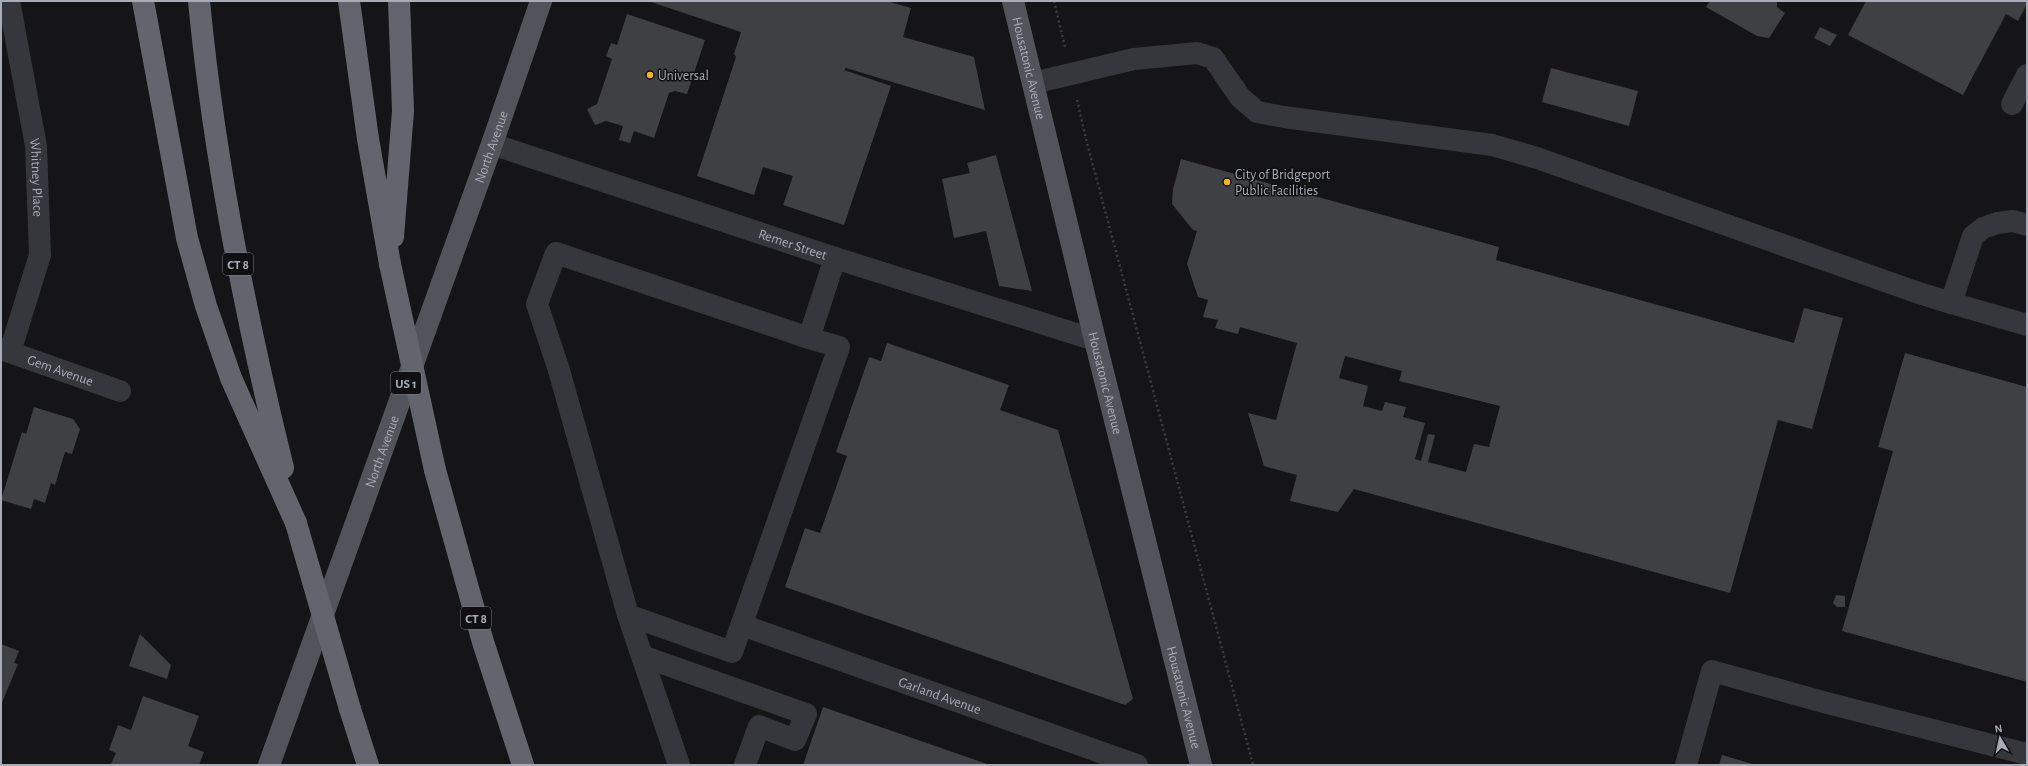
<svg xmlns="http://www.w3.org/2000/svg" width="2028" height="766" viewBox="0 0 2028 766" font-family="'Alegreya Sans',sans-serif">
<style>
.building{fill:#3f4044;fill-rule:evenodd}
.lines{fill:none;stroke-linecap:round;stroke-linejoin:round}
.path{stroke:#3c3e43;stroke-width:2.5;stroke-dasharray:2 3;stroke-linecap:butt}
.minor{stroke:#36373c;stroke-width:22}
.major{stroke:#52545b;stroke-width:22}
.highway{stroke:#62656d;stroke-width:22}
.highway-bridge{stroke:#62656d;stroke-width:22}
.poi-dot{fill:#f2b133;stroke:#101012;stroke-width:1.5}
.labels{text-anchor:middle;stroke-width:3;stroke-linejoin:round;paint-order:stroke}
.shield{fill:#101012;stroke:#7a7d86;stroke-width:1}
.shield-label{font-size:13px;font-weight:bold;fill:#a7acb7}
.street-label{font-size:14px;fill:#a7acb7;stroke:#101012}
.poi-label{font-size:14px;fill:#a7acb7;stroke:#101012;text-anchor:start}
</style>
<rect width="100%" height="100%" fill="#151517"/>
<!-- building -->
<path class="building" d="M648,1H886L911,8L903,37L974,57L985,110L846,68L844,70L891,86L844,225L783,205L793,176L763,167L754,195L697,176L736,57L734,54L741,32Z
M1710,1H1774L1777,2V7L1785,13L1769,38L1757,36L1706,7Z
M1866,1H2027V4L2018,21L2006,14L1963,95L1848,35Z
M627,14L705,40L687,94L675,91L669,93L654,138L634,131L630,143L619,140L623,126L606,121L595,125L587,109L597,104L612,59L606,56L611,43L617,45Z
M1820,27L1837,35L1830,46L1814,38Z
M1551,68L1638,91L1629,126L1542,102Z
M996,155L1032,291L999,286L986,231L954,238L942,179L970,173L967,163Z
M1181,159L1499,247L1496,260L1794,343L1804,308L1843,318L1812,429L1778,420L1730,593L1354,489L1338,512L1290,501L1297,475L1264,466L1248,413L1276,420L1297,343L1240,327L1238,334L1215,328L1218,320L1203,317L1208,300L1198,297L1187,264L1197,231L1193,230L1172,204L1173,189ZM1345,356L1402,371L1399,381L1500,406L1489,447L1474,444L1466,472L1428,462L1435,435L1428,434L1421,461L1415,459L1425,423L1403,417L1406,407L1385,402L1382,411L1363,406L1368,386L1339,378Z
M887,343L1009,385L1000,410L1058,430L1133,699L1125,705L785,587L805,528L820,533L847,456L836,452L869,357L881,361Z
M1905,353L2027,387V682L1842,631L1893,451L1878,447Z
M34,407L73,419L80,429L72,454L65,452L55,485L51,483L45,503L34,499L31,509L1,500L22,432L26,434Z
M1836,595L1845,596V607H1837L1833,603Z
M140,634L171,665L167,679L129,666Z
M1,644L19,651L14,663L18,664L1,705Z
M143,696L199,716L188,746L204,752L199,765L111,764L116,753L109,750L118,725L131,730Z
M823,707L990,765H803Z
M1722,755L1756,765H1719Z"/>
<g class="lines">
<!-- path -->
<path class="path" d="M1054,1L1065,47
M1077,100L1087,143L1253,765"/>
<!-- minor -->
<g class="minor">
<path id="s1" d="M9,1L36,146L40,255L10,352"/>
<path d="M1033,83L1134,59L1197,53L1213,58L1240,97L1257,112L1284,117L1492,145L1537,158L1916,292L1951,303"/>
<path d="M2012,104L2027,75"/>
<path id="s2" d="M492,144L835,258L1095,340"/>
<path d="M2027,225L2013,221L1997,223L1983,228L1973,236L1951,303L2027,325"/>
<path d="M809,338L556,253L537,304L558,367L628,615L732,652L839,347L809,338L835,258"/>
<path id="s3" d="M1,349L120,391"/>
<path d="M628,615L679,765"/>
<path id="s4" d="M742,625L1137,765"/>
<path d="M642,656L806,714L795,740L759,726L745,765"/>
<path d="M1686,765L1712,671L1827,703L2027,754"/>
</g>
<!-- major -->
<g class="major">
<path id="s5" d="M1013,1L1095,340L1201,765"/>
<path id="s6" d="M269,765L492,144L541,1"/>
</g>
<!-- highway -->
<path class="highway" d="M143,1L187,238L206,306L231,378L296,523
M199,1C214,159 245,314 283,468
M349,1L368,139L390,264
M393,237L403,111L399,1
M435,470L483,642L523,765
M350,709L368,765"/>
<!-- highway-bridge -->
<path class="highway-bridge" d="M390,264L435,470
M296,523L350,709"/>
</g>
<!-- markers -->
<g class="poi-dot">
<circle cx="650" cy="75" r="4"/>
<circle cx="1227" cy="182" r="4"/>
</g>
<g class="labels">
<!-- shield labels -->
<g class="shield">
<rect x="223" y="253" width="30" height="22" rx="3"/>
<rect x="391" y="372" width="30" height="22" rx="3"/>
<rect x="461" y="607" width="30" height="22" rx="3"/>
</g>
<g class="shield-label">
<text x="238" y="269">CT 8</text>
<text x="406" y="388">US 1</text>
<text x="476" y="623">CT 8</text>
</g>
<!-- street labels -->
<g class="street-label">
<text dy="5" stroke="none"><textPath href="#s5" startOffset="69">Housatonic Avenue</textPath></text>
<text dy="5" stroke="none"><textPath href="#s6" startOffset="657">North Avenue</textPath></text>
<text dy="5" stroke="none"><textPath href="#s1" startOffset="179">Whitney Place</textPath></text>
<text dy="5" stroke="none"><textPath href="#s2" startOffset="317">Remer Street</textPath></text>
<text dy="5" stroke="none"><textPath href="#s3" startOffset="63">Gem Avenue</textPath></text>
<text dy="5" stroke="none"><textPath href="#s5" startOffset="393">Housatonic Avenue</textPath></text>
<text dy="5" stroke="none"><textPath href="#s6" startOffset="333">North Avenue</textPath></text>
<text dy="5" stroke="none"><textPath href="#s4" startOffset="210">Garland Avenue</textPath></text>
<text dy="5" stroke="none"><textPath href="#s5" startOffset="717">Housatonic Avenue</textPath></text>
</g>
<!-- poi labels -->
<g class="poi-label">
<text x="658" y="80">Universal</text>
<text x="1235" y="179">City of Bridgeport<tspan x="1235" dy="16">Public Facilities</tspan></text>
</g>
</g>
<!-- border -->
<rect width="2028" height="766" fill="none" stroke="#a7acb7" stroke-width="4"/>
<!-- north arrow -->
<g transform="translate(2000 738) rotate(351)" stroke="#101012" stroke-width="3" paint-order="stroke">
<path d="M0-3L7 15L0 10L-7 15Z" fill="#a7acb7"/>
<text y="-6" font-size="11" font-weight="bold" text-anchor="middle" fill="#a7acb7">N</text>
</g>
</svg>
